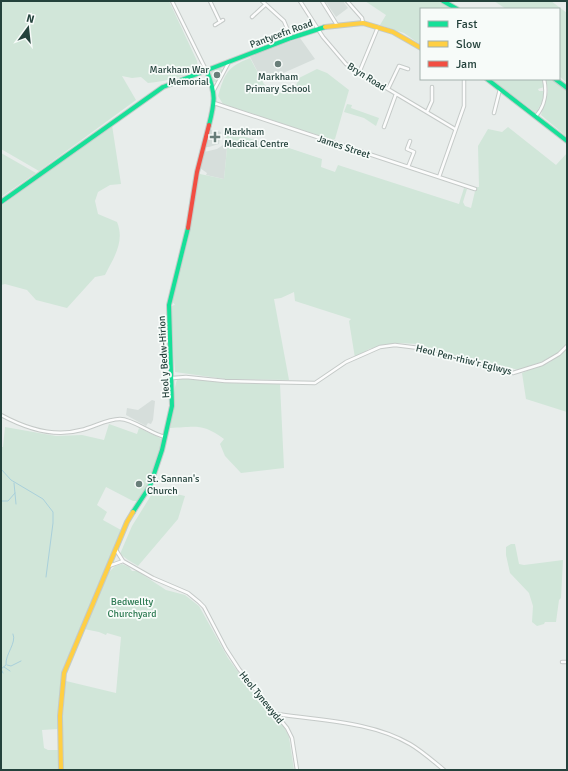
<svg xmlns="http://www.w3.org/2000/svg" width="568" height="771" viewBox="0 0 568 771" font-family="Signika,sans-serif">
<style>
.built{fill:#d6dedb}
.green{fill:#d1e6d9}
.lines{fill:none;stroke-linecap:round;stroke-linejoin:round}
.stream{stroke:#a9d0db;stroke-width:1}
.street-casing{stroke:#c5cac8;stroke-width:4.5}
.fast-casing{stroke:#c3cbc8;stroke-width:6}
.slow-casing{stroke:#c3cbc8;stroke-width:6}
.jam-casing{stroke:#c3cbc8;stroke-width:6}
.street{stroke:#fcfcfc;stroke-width:2.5}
.fast{stroke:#16e098;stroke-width:4}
.slow{stroke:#ffcf43;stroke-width:4}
.jam{stroke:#f24e42;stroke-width:4}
.poi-dot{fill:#697e79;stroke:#f7fbf9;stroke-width:1.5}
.labels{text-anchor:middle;stroke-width:3.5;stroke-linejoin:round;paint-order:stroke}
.street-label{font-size:10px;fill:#24423c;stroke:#f7fbf9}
.poi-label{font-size:10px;fill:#24423c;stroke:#f7fbf9;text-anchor:start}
.park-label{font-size:10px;fill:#2d7a52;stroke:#f7fbf9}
</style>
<rect width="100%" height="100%" fill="#e8edeb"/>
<!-- built -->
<path class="built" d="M325,1H343L348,8L336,17Z
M300,38L315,59L263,82L250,57Z
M209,129L221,132L219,144L209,147H205Z
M223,145L227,148L224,179L206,175L207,173L200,168L204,152L217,149Z
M152,400L155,401L153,420L151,424L148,423L146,426L126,415L127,408L138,410Z"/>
<!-- green -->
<path class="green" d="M1,1H169L197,61L198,68C184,78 165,81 148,83L141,77L132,78L122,76L136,100L39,171L1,149Z
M365,1H438L451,9H421V45L404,33L380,25L386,15Z
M494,1H551L567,13V83L559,76V9H506Z
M250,58L264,84L277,94L296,86L299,78L317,69L327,73L349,90L335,139L333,140L223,104L218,96C225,73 227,67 250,58Z
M220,67L223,70L217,82H213L210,74L211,71Z
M491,79H542L544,87L538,89L539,91H544L542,102L537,111L535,112Z
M546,79H553L567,91V137L541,115L548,91Z
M347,104L352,105L351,108L379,118L376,126L364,118L344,112Z
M112,125L121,184L110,185L98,192L95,201L98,214L117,222C125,242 114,257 105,275L95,277L67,308L36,300L27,290L5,284L1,285V206Z
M508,127L556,165L567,153V344L559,353L541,362L519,370L437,351L417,344L398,343L384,345L369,349L355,358L349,321L351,319L295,301L294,292L281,298L274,299L289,380L225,379L175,372L171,311V306L175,305L172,301L188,241L192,208L200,174L224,179L227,148L223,145L227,133L230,132L276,147L277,150L282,148L283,146L322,159L321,167L335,172L338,165L459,204L464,188L467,189L463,202L465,206L471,208L476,187H479L478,146L488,129L502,132Z
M1,153L36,173L1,197Z
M567,349V412L526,399L522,373L550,362Z
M182,378L226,383L280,384L284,468L241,473L225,456L220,444L224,439C202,423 196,427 170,428C173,415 173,390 177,380Z
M109,424L137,434L139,428L160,438L163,442L147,489L139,501H133L106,487L97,505L107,512L103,520L121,530L62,671L58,729L42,730L44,748L48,750H59L60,770H1V447H3L5,427L56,436L82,435L104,440Z
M155,489L185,496L178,519L138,566L128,560L120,554L132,526Z
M511,544H515L519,564L524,565L563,560L561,598L559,600L556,622H545L544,624L537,626L532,622L533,606L529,593L510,573L506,555V547Z
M122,564L129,567L132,571H137L166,590L185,595L199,606L228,658L257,698L284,727L289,737L294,770H63L61,737L66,681L116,693L121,637L107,633L106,635L99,632L84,629L109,572L115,566Z"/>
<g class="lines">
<!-- stream -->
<path class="stream" d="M1,469L11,480L43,499L53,512V523L46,577
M14,483L16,504
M1,501H8L15,493
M7,665L11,666L21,661
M4,667L10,671
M1,669L6,665C5,654 17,643 13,634
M1,669L3,673"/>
<!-- street casing -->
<g class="street-casing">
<path id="street" d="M172,1L206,70
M210,1L220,22
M262,1L284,21L291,38
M300,1L323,37L346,64L455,129
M322,1L337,25
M347,1L362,18L363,23
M252,17L265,5
M215,25L223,20
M359,73L378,27
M388,89L399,66L408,69
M214,90L229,62
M214,103L475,189
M427,112L432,101V87
M494,113L500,89
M536,116C545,106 547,92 544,79
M384,127L396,94
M408,167L414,152L407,149L410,141
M439,177L464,106V79
M173,378L186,377L225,381L315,383L346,362L380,347L395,345L419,348L436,354L488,365L513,373L542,364L559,354L567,346
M1,415C25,428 53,438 81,430C94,427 107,419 120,419C133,419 151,434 165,437
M116,550L123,561L153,578L188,593L199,602L204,607L226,649L239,669L287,728L292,738L297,770
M109,566L123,561
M562,662H567
M278,714C321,721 370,721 410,744C422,751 433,761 444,770"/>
</g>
<!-- fast casing -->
<g class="fast-casing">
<path id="fast" d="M443,1L457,9
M207,71C216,95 215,101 209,125
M487,79L567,141
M555,79L567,88
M1,202L163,87L291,38L325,27
M133,512L150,486L162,450L172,406L169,305L188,228"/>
</g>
<!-- slow casing -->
<g class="slow-casing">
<path id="slow" d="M325,27L363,23L393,32L421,48
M61,770L60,716L64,673L127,522L133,512"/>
</g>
<!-- jam casing -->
<g class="jam-casing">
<path id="jam" d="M188,228L197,172L209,125"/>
</g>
<!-- street -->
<use href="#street" class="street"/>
<!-- fast -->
<use href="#fast" class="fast"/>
<!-- slow -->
<use href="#slow" class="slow"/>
<!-- jam -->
<use href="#jam" class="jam"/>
</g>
<!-- markers -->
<g class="poi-dot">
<circle cx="278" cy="64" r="4"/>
<circle cx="217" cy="75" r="4"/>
<path d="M213 131h4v4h4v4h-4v4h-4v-4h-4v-4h4z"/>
<circle cx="139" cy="484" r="4"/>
</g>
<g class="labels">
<!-- street labels -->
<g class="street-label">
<text transform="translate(281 33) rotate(-20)" y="4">Pantycefn Road</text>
<text transform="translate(367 76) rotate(32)" y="4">Bryn Road</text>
<text transform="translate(344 146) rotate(18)" y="4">James Street</text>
<text transform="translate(163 357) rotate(-93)" y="4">Heol y Bedw-Hirion</text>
<text transform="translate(464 359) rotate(14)" y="4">Heol Pen-rhiw'r Eglwys</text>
<text transform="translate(262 697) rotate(51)" y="4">Heol Tynewydd</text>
</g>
<!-- poi labels -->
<g class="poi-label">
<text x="209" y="73" text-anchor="end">Markham War<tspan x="209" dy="12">Memorial</tspan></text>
<text x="278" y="80" text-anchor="middle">Markham<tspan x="278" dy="12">Primary School</tspan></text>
<text x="224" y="135">Markham<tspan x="224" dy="12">Medical Centre</tspan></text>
<text x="147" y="482">St. Sannan's<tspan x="147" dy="12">Church</tspan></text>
</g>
<!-- park labels -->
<g class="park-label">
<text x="132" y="605">Bedwellty<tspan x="132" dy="12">Churchyard</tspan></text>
</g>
</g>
<!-- border -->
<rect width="568" height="771" fill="none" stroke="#24423c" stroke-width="4"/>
<!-- legend -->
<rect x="420" y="8" width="140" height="72" fill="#f7fbf9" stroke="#a3b1ad"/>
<rect x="428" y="21" width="20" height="6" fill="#16e098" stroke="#a3b1ad"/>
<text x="456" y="28" font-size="12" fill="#24423c">Fast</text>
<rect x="428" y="41" width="20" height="6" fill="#ffcf43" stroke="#a3b1ad"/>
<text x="456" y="48" font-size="12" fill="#24423c">Slow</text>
<rect x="428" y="61" width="20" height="6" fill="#f24e42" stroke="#a3b1ad"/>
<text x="456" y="68" font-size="12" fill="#24423c">Jam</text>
<!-- north arrow -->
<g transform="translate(28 28) rotate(15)" stroke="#f7fbf9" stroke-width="3" paint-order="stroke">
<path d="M0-3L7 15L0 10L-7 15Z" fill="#24423c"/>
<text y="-6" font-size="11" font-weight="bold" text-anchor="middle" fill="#24423c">N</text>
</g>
</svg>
